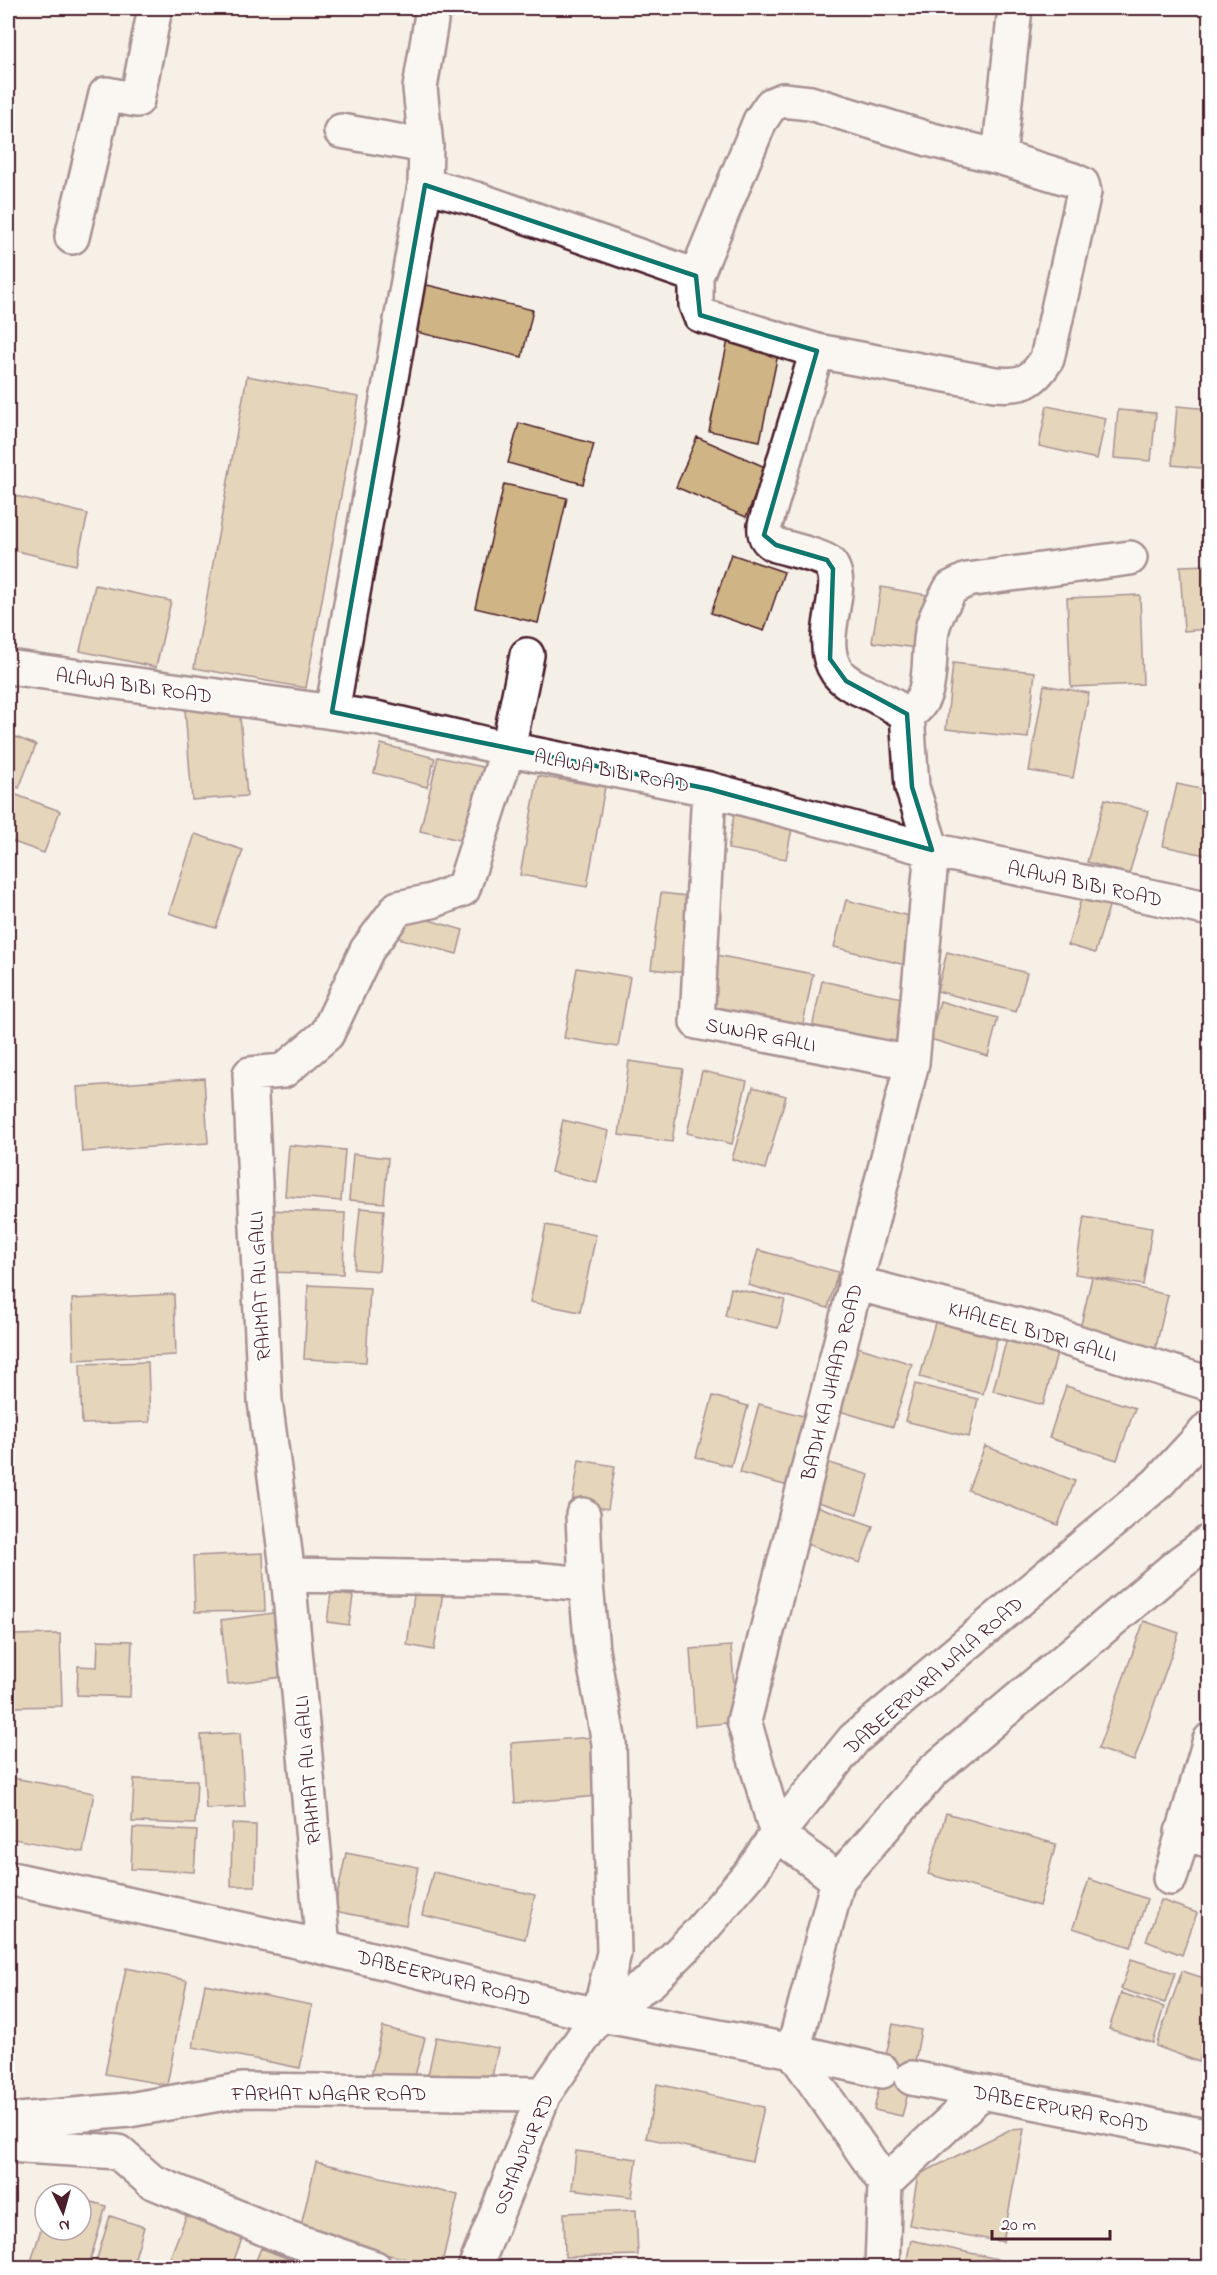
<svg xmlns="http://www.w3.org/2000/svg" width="1217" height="2275" viewBox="0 0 1217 2275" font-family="'Indie Flower',sans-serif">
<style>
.building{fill:#cfb485;stroke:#4a1f2b;stroke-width:1.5}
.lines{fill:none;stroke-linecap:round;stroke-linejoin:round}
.minor-casing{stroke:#4a1f2b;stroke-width:38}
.major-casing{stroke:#4a1f2b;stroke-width:38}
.minor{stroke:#fff;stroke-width:33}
.major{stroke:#fff;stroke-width:33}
.marked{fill:none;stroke:#0f766e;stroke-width:4.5;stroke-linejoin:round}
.labels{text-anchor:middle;stroke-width:4.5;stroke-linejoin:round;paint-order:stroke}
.street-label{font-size:20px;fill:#4a1f2b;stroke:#fff}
</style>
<rect width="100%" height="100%" fill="#f5f0e7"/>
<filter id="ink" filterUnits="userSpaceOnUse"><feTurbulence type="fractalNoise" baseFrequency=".0167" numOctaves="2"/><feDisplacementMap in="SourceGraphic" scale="12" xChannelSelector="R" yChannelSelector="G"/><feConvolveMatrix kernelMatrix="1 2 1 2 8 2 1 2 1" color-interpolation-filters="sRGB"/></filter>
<g filter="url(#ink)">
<!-- building -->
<path class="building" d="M423,284L533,310L522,357L412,331Z
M728,340L779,349L760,441L709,431Z
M247,376L359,397L306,688L194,668Z
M1047,406L1106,418L1097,459L1039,446Z
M1177,406L1210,409V469L1172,465Z
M1118,410L1156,413L1151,461L1114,458Z
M519,423L594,444L583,484L508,463Z
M697,437L767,468L746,517L676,487Z
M504,484L567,498L538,623L475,608Z
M8,494L88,514L76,565L8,549Z
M731,554L784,572L764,631L711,613Z
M1210,565V629L1184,631L1180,566Z
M95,585L171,601L156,667L80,651Z
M881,587L933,596L924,649L872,642Z
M1140,595L1143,684L1071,687L1067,598Z
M953,663L1035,672L1028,738L946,729Z
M1044,685L1089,693L1073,778L1029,771Z
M239,705L247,796L192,800L185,710Z
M8,734L36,745L19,788L8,783Z
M381,744L435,758L427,787L374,773Z
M438,757L491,769L473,843L420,831Z
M538,776L605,787L587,887L520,875Z
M1177,784L1210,791V856L1163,846Z
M8,792L60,811L44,853L8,840Z
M1105,799L1148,811L1129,874L1087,862Z
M736,803L795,813L786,859L728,849Z
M195,834L243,850L216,928L169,913Z
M1083,892L1111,900L1095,953L1068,945Z
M661,893L696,897L686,973L651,969Z
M846,900L925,920L913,967L834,947Z
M405,913L463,930L457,954L398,938Z
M947,952L1027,973L1016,1012L937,991Z
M716,955L813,974L802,1029L705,1010Z
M577,968L630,977L618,1047L564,1038Z
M822,981L907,999L895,1055L810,1038Z
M940,1001L998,1018L988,1056L930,1039Z
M629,1061L683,1069L672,1142L619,1135Z
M702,1071L747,1081L732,1144L687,1133Z
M204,1078L208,1143L82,1152L77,1087Z
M753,1087L786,1096L765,1169L732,1159Z
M563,1120L609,1131L597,1183L551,1172Z
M289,1145L345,1150L341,1201L285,1196Z
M353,1154L388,1158L384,1203L349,1200Z
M360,1208L384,1210L379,1271L354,1269Z
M266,1210L345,1213L343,1274L265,1272Z
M1084,1217L1152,1228L1143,1285L1075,1274Z
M546,1225L596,1235L580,1312L530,1302Z
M758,1250L838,1272L828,1308L748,1285Z
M1092,1277L1168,1295L1155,1351L1079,1333Z
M308,1285L370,1288L366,1362L304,1359Z
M731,1288L785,1300L778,1328L725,1316Z
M174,1294L176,1355L74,1360L72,1299Z
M937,1315L999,1331L983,1394L920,1377Z
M1008,1334L1059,1346L1043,1405L993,1391Z
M851,1345L912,1364L893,1427L833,1409Z
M148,1362L150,1422L82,1424L80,1364Z
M915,1384L978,1399L969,1437L905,1421Z
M1066,1386L1135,1408L1117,1460L1049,1438Z
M713,1396L748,1406L731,1466L696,1457Z
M759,1404L807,1417L788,1486L740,1473Z
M985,1446L1075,1481L1058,1525L968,1490Z
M579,1460L615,1466L608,1509L572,1503Z
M820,1460L869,1475L857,1514L808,1499Z
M811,1504L873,1526L860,1563L798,1541Z
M263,1553L265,1611L195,1612L193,1556Z
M415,1588L443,1592L434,1650L407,1645Z
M331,1593L353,1596L349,1625L327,1622Z
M274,1613L282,1677L228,1684L221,1620Z
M1144,1621L1179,1633L1134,1761L1098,1749Z
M60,1634L62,1706L12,1707L10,1635Z
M98,1640L132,1641L130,1697L77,1695L78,1666L97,1667Z
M731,1646L737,1722L695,1726L690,1649Z
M240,1733L245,1807L206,1809L201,1735Z
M594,1737L599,1796L515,1803L511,1743Z
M8,1777L94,1793L83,1852L8,1838Z
M134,1779L197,1780L195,1824L132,1822Z
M946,1813L1056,1844L1039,1906L928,1874Z
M232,1824L256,1825L255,1886H231Z
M133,1828L197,1831L194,1872L131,1869Z
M346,1853L418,1867L406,1925L334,1911Z
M433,1872L535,1895L525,1939L422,1915Z
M1089,1879L1147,1899L1131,1947L1073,1928Z
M1161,1900L1197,1913L1182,1955L1146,1941Z
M1131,1959L1175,1973L1165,2003L1121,1989Z
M126,1968L187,1980L167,2085L105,2074Z
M1182,1971L1210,1980V2032L1199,2062L1156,2046Z
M205,1984L312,2005L300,2068L193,2047Z
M1121,1993L1164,2007L1153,2043L1109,2029Z
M893,2024L921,2030L912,2078L902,2116L874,2110Z
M383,2027L425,2038L412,2087L371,2076Z
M436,2037L498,2048L490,2087L428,2075Z
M657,2084L764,2107L752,2161L646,2138Z
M1024,2129L1003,2242L909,2225L918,2175L1009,2130Z
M576,2151L637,2159L632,2197L572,2189Z
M316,2162L458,2195L441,2267L299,2234Z
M81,2199L106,2206L88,2268H29L45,2216V2230H81Z
M636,2210L638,2255L565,2257L564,2213Z
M187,2214L243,2236L231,2268H166Z
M110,2216L144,2227L132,2268H94Z
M911,2240L998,2259L996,2268H905Z
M261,2248L304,2265L303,2268H253Z"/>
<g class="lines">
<!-- minor casing -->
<g class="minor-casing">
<path id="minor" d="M433,8L420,88L426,146L425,185L476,199L696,276V305L700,315L817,351L995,384C1022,386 1032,383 1047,359L1084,192L1082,184L1073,180L999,157L1015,8
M341,131L426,146
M72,237L106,94L137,100L155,8
M696,276L760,121L771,105L783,100L810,103L928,139L999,157
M817,351L765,525C764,536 766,541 776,545C785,548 823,557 828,562C851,584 813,638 837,672C847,686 865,690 879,698C889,703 898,709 907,714
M8,667L376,718L508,749L709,789L932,850L1210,909
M332,712L425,185
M907,714C937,700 926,654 933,626C937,612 945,600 951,588L967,580L1130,558
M709,789L697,1022L912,1063
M855,1283L1048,1333L1210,1384
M288,1575L533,1579L586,1584L583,1515
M1182,1832L1210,1841
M1170,1878L1210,1740
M838,1880L777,1834L744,1721L912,1063L932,850L912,787L907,714
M323,1947L288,1575L265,1401L250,1074L283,1071L327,1034L367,950L398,908L432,901L463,889L508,749L527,655
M599,2015L650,1982L698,1934L751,1872L777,1834L854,1739L1158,1483L1210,1427
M8,2121L129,2110L242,2090L544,2094
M8,2145L118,2152L151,2181L280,2235L375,2268
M885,2183L793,2051L838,1880L933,1771L1180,1563L1210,1541
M475,2268L544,2094L599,2015L614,1953L609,1743L592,1650L586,1584
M882,2268L885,2183L982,2092"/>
</g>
<!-- major casing -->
<g class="major-casing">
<path id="major" d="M8,1878L323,1947L575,2010L793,2051L882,2071
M912,2078L1210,2137"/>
</g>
<!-- minor -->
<use href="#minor" class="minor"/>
<!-- major -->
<use href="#major" class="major"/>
</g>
</g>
<!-- marked area -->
<path d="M0 0H1217V2275H0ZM425,185L696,276L700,315L817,351L764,535L776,545L827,560L833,569L830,659L846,681L907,714L912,787L932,850L709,789L332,712Z" fill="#f5f0e7" fill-opacity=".55" fill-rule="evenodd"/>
<path class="marked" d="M425,185L696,276L700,315L817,351L764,535L776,545L827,560L833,569L830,659L846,681L907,714L912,787L932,850L709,789L332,712Z"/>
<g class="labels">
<!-- street labels -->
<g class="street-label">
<text transform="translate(134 685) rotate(8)" y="7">ALAWA BIBI ROAD</text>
<text transform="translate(612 770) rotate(11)" y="7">ALAWA BIBI ROAD</text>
<text transform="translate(1085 883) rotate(12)" y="7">ALAWA BIBI ROAD</text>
<text transform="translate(761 1034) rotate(11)" y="7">SUNAR GALLI</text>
<text transform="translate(259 1286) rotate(-93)" y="7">RAHMAT ALI GALLI</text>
<text transform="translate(1033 1331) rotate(16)" y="7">KHALEEL BIDRI GALLI</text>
<text transform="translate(831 1382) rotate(-76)" y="7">BADH KA JHAAD ROAD</text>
<text transform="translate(933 1675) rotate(-41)" y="7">DABEERPURA NALA ROAD</text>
<text transform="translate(307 1770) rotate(-95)" y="7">RAHMAT ALI GALLI</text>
<text transform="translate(444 1977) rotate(14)" y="7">DABEERPURA ROAD</text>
<text x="329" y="2100">FARHAT NAGAR ROAD</text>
<text transform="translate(1061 2108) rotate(11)" y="7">DABEERPURA ROAD</text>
<text transform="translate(522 2154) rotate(-67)" y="7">OSMANPUR RD</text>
</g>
</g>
<!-- margin -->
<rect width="1217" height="2275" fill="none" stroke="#fff" stroke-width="30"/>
<rect x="15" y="15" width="1187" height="2245" fill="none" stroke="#4a1f2b" stroke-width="2" filter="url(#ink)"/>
<!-- north arrow -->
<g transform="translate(63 2212) rotate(175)"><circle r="28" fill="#ffffff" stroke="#b7a5aa" stroke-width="1.5"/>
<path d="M0-4.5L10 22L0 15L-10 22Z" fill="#4a1f2b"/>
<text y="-9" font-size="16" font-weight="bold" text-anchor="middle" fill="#4a1f2b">N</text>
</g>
<!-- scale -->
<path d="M992 2230v9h118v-9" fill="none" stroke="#4a1f2b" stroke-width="3"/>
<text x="1001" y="2230" font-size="18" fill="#4a1f2b" stroke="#ffffff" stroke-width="4.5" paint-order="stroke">20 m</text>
</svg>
